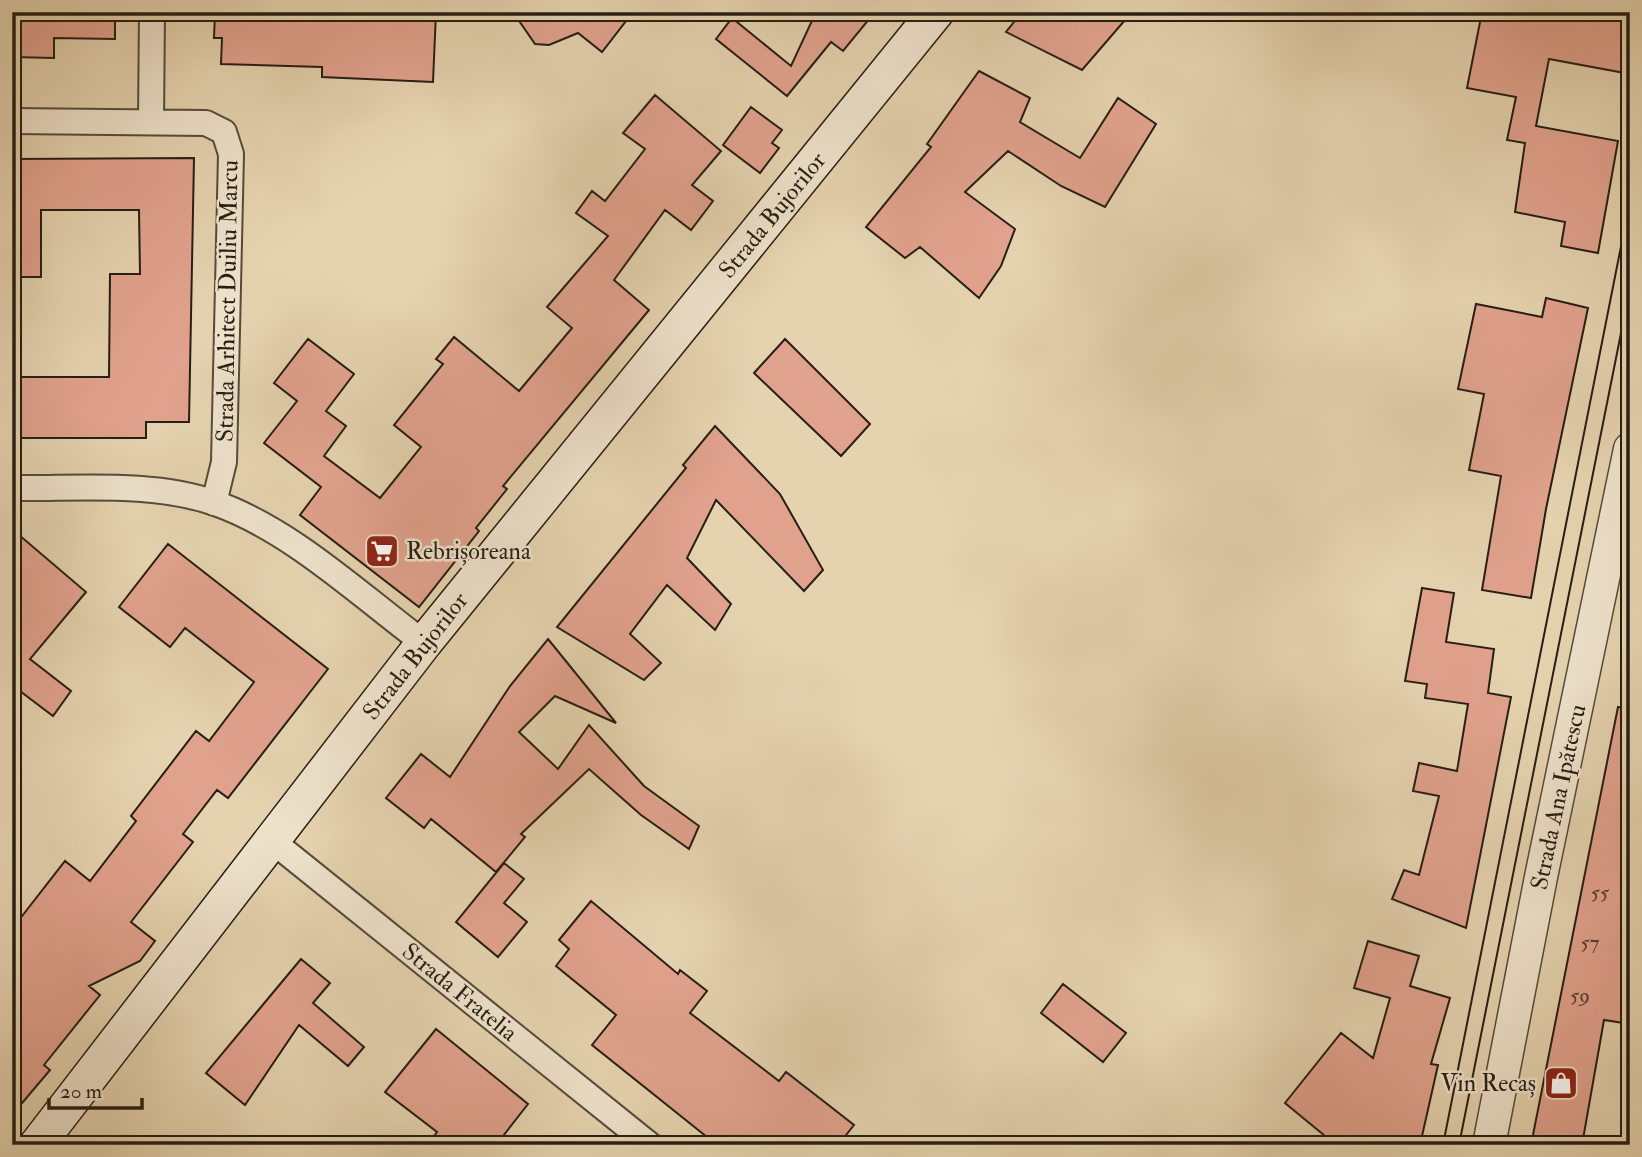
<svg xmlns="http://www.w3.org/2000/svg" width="1642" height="1157" viewBox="0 0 1642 1157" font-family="'IM FELL Double Pica',serif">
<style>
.building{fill:#e1a28d;stroke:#271e14;stroke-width:2}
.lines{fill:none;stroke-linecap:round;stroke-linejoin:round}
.minor-casing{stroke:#564b3b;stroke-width:28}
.tertiary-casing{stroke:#564b3b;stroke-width:35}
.secondary-casing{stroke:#271e14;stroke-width:38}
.minor{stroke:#eee2cb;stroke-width:24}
.tertiary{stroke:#eee2cb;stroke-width:32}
.secondary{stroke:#eee2cb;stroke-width:35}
.tram{stroke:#271e14;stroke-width:2}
.labels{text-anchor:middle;stroke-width:5;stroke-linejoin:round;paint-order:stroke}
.number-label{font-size:21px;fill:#563f32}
.street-label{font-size:24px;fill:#271e14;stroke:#eee2cb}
.poi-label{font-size:24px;fill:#271e14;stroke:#eee2cb;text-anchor:start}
</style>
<rect width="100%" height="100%" fill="#e5d3af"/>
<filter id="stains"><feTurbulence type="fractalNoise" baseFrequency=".00286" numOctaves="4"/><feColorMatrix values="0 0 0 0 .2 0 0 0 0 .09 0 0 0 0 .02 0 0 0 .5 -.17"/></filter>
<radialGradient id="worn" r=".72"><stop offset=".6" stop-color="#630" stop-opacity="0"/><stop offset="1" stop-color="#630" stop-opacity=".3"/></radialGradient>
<!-- building -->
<path class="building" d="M12,12H115V39L54,38V58L12,57Z
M215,12H436L433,82L322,77V67L221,64L222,38H214Z
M513,12H633L602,52L578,33L549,45L535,44Z
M816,12H875L843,51L831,42L787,96L716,39L732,18L791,66Z
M1022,12H1132L1082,70L1006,32Z
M1482,12H1630V74L1549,59L1536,126L1618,141L1598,253L1561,246L1565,222L1515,212L1525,143L1507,140L1516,97L1467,88Z
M979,71L1030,98L1020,122L1080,158L1118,98L1156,124L1105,207L1061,186L1008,151L965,192L1015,229L1001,266L979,298L920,247L905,258L866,227L931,147L927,144Z
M655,95L721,151L692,185L713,201L691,230L665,210L614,280L649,310L503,486L507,489L476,528L479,531L419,607L300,515L321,487L264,443L297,401L274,383L308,339L354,374L326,411L346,426L324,456L380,498L421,447L394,425L443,364L436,359L454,337L519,391L572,328L547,307L608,236L576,213L592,191L605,201L645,149L623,133Z
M751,107L782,130L772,143L779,148L760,173L723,145Z
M194,158L189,422H146V438H12V377H109L110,274H140L139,210H41V277H12V159Z
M1546,298L1588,308L1546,509L1531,598L1482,590L1501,476L1469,470L1484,394L1458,389L1476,304L1542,317Z
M785,339L870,424L841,456L754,373Z
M715,426L780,494L823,570L804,591L716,500L687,558L731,604L715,630L667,585L630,634L661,663L644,680L557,627L686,468L683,465Z
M12,529L86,592L30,659L71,691L53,716L12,685Z
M168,544L328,669L228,798L217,790L183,834L193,842L131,922L155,941L140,961L89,986L100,995L44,1065L50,1070L12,1115V929L65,861L90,881L136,821L131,816L196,731L209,741L254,682L185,628L170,647L119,607Z
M1422,588L1454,593L1446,642L1494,649L1488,693L1511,697L1466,928L1392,899L1404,870L1419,875L1439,796L1413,791L1419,763L1457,771L1468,704L1425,698L1427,684L1405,681Z
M548,639L616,723L555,696L519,732L558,769L589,725L644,786L699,826L689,849L641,815L589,769L521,834L525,837L496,872L431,819L424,828L386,798L421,754L450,777L510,686Z
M1618,707L1630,709V1024L1604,1020L1582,1145H1531Z
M504,863L524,879L504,903L527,922L498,957L456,922Z
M591,901L678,974L680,970L707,991L690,1013L779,1081L786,1072L854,1125L838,1145H717L592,1045L616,1015L556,966L569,949L559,940Z
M1368,941L1419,956L1410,986L1450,998L1431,1064L1438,1065L1420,1145H1336L1285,1103L1341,1033L1373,1058L1390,998L1354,988Z
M301,959L330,983L313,1003L364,1047L348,1066L299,1025L245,1105L206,1073Z
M1063,984L1126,1033L1103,1062L1041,1013Z
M436,1029L528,1104L496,1145H427L437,1132L385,1092Z"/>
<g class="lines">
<!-- minor casing -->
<g class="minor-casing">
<path id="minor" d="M12,121L206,123L224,132L231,154L224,462L214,503
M151,121L152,12
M12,488C78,489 152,481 215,503C290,529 361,596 424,643
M271,840L650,1145"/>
</g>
<!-- tertiary casing -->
<g class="tertiary-casing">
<path id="tertiary" d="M1489,1145L1541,877L1630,449"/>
</g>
<!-- secondary casing -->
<g class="secondary-casing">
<path id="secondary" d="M37,1145L424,643L936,12"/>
</g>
<!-- minor -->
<use href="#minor" class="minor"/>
<!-- tertiary -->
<use href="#tertiary" class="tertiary"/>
<!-- secondary -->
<use href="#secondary" class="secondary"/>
<!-- tram -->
<path class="tram" d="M1443,1145L1630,201
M1459,1145L1630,288"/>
</g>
<!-- icons -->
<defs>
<g id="supermarket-square" transform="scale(1.75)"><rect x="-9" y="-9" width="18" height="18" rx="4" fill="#8f2418" stroke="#eee2cb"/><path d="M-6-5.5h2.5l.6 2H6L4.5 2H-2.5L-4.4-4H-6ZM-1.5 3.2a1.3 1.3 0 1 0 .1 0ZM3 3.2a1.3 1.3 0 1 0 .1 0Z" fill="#fff"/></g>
<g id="shop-square" transform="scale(1.75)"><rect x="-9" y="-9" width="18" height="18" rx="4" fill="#8f2418" stroke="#eee2cb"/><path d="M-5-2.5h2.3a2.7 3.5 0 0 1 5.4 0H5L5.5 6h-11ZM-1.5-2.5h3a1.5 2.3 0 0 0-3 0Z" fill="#fff"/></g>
</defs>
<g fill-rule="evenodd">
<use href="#supermarket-square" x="382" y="551"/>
<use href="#shop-square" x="1561" y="1083"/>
</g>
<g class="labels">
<!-- number labels -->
<g class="number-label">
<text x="1600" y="899">55</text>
<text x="1590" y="949">57</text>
<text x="1580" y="1002">59</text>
</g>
<!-- street labels -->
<g class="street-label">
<text transform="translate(772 215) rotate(-51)" y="8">Strada Bujorilor</text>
<text transform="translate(227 301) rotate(-89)" y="8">Strada Arhitect Duiliu Marcu</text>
<text transform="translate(415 656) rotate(-52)" y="8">Strada Bujorilor</text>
<text transform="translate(1558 797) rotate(-78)" y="8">Strada Ana Ipătescu</text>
<text transform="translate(460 992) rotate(39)" y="8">Strada Fratelia</text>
</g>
<!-- poi labels -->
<g class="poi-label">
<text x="406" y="559">Rebrișoreana</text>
<text x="1536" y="1091" text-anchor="end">Vin Recaș</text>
</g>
</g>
<!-- margin -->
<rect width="1642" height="1157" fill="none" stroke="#e5d3af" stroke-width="42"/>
<rect x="14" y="14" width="1614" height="1129" fill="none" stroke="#271e14" stroke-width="3.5"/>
<rect x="21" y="21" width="1600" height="1115" fill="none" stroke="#271e14" stroke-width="2"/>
<!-- scale -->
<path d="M49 1098v10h93v-10" fill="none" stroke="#271e14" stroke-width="3.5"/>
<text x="60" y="1098" font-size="21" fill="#271e14" stroke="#eee2cb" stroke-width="5" paint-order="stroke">20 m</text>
<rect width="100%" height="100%" filter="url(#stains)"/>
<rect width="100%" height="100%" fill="url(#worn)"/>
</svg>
